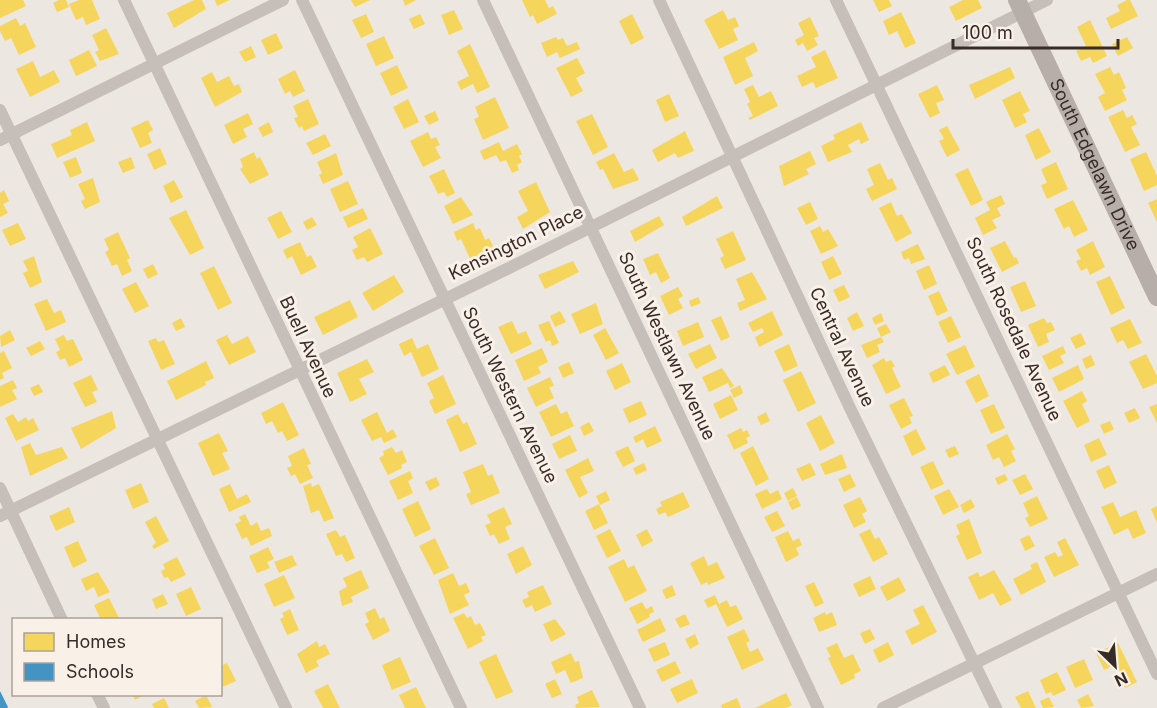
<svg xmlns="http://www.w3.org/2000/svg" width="1157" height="708" viewBox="0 0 1157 708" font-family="Inter,sans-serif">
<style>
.homes{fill:#f6d55c}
.schools{fill:#4393c3}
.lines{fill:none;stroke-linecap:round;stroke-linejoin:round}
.street{stroke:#c6beb9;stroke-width:12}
.secondary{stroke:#b7aeaa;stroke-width:18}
.labels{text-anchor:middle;stroke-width:6;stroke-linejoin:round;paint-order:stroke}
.street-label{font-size:18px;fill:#372b28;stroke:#f9f0e8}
</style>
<rect width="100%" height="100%" fill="#ede7e1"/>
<!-- homes -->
<path class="homes" d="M0,0H23L26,6L0,18Z
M59,0H66L69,7L57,12L53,3Z
M79,0H92L100,19L86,25L83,17L76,20L69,4Z
M194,0H202L206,9L174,28L167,13Z
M215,0H230L217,6Z
M351,0H370L355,7Z
M403,0H416L405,6Z
M522,0H545L549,8L553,6L557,14L537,24L533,15L530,17Z
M873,0H889L892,6L879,12Z
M963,0H978L982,8L956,21L949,7Z
M1127,0H1130L1138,16L1111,29L1106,18L1120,11L1117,5Z
M454,10L463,29L449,35L441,15Z
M723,10L728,20L735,17L739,26L733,29L738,40L719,49L704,20Z
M901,12L916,43L905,48L897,31L889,35L883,21Z
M366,14L374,32L361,38L352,20Z
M420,14L425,24L414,29L409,19Z
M632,14L644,38L631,45L619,21Z
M810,17L819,36L814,38L818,45L807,51L803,43L798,46L795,40L804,35L798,23Z
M16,18L20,26L25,23L36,47L19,55L11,38L5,41L0,31V26Z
M1090,20L1107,56L1093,63L1090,57L1081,61L1076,51L1086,46L1077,27Z
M106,28L119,54L100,61L95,52L99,50L92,35Z
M276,33L283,48L268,55L261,40Z
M384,36L394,58L376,66L366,44Z
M556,37L558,40L563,38L567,46L577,42L580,49L560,58L557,52L547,57L541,43Z
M1127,37L1133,48L1118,56L1112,44Z
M754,42L758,51L745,58L753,76L735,85L723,57Z
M470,44L490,87L477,93L473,84L461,90L457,82L469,76L457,51Z
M251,46L256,57L245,62L239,52Z
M89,50L97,66L76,76L69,60Z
M825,50L838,78L816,88L813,82L802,87L797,76L816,67L811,57Z
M577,58L585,73L576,78L583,91L571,97L556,68Z
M33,61L40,77L54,70L60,82L30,97L16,69Z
M397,65L408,88L391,96L380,73Z
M1010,67L1015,78L975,99L969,85Z
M1110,67L1114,75L1119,72L1126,88L1122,90L1127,100L1105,111L1098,97L1105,93L1095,74Z
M295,70L305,91L293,97L290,91L285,94L278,79Z
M212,72L217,82L229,76L234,86L239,84L242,92L215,107L201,78Z
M753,85L759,97L771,91L778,106L750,120L748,118L753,116L747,104L750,102L744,89Z
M937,85L944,100L936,103L940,113L930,118L918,94Z
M1020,91L1030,111L1023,114L1027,122L1015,128L1002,100Z
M669,94L679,116L665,122L656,100Z
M495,97L509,128L483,140L474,119L479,117L475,107Z
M308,99L319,124L304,131L302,126L299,128L294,118L298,117L293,106Z
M408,99L419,122L404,129L393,107Z
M1123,110L1127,118L1132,115L1137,124L1131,127L1140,145L1125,152L1108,117Z
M435,111L439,120L429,125L424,116Z
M248,113L253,124L243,129L247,137L233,144L224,125Z
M592,114L608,147L593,155L576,121Z
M148,120L153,130L148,133L152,143L140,148L131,128Z
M87,122L95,141L57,158L51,144L72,135L70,130Z
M269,122L273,132L263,137L258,128Z
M861,122L869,140L861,144L859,139L848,145L852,152L828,162L821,146L835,139L833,135Z
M947,126L960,150L947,157L939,141L944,139L939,130Z
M1039,128L1051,152L1036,160L1025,135Z
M685,131L694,151L678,158L675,153L658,162L652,150Z
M428,132L431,139L436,137L440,145L435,147L441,158L423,167L410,141Z
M325,134L331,146L313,155L306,143Z
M499,142L503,151L517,144L522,154L519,156L522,162L517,165L519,170L512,173L506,160L500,162L496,155L484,160L480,151Z
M160,148L167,164L154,170L147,154Z
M810,151L816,164L806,169L809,174L784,186L779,166Z
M254,152L257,159L260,157L269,175L250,184L240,169L243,167L240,159Z
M1146,152L1157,176V185L1144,191L1130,159Z
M336,153L343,175L323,184L319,175L322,173L317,162Z
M614,153L624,172L633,168L639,180L613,189L603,169L600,170L596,162Z
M76,157L82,173L70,178L63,162Z
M131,157L135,168L123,173L118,162Z
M1056,162L1068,189L1047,199L1041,185L1047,183L1041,169Z
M880,163L888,180L892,178L897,189L872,201L866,189L874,185L867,169Z
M968,168L983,200L971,206L955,174Z
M444,169L455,193L447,197L444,192L438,194L429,176Z
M93,178L100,202L85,209L81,201L85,199L78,184Z
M174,180L183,197L171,203L163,186Z
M348,181L358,204L340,212L330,189Z
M536,182L550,212L523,229L517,217L528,211L518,191Z
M4,190L9,201L3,204L8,213L0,217V193Z
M1001,195L1005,204L997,208L1001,216L992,220L997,228L983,235L975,218L990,210L986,202Z
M717,196L723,208L686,226L682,217Z
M461,197L473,215L453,224L444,206Z
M1157,199V222L1148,203Z
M1073,200L1088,230L1074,237L1069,226L1064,229L1054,209Z
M810,202L818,219L806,225L797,208Z
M891,202L897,216L902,214L912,233L896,242L879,208Z
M363,208L368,219L348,228L343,217Z
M186,210L204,248L190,255L169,218Z
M281,211L292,232L278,239L267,218Z
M659,216L664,225L635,242L630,231Z
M312,217L317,225L307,230L303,222Z
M18,223L26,239L10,246L2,230Z
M473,223L476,230L480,228L485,240L489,238L495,250L471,261L461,239L457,241L454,232Z
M820,226L823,232L828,229L838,246L821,254L810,231Z
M370,228L383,254L367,262L364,257L357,260L352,250L358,247L353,237Z
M733,231L746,260L725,269L720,258L724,256L716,239Z
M118,232L130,258L127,260L132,271L122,276L117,264L112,266L105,252L109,250L104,239Z
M1005,241L1014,258L1016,257L1019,263L1002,272L990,248Z
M1093,241L1105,267L1090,275L1087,268L1081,271L1076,261L1081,259L1076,250Z
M300,242L307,257L311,255L317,267L301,275L292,256L287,259L283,250Z
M918,244L925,259L911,264L909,258L904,260L901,252Z
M658,253L670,278L661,283L656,272L650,275L643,259Z
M34,256L42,282L30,288L23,273L28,271L23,261Z
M833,256L842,274L829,280L821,262Z
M573,261L579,272L545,289L538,275Z
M153,264L158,274L148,279L143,269Z
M929,265L937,284L924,290L916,271Z
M214,266L232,303L218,310L200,273Z
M752,272L767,299L740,311L737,303L745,300L736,279Z
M394,275L404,292L373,311L362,293Z
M1110,276L1125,308L1111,315L1096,282Z
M1025,281L1036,306L1021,312L1010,287Z
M136,282L149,306L135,313L122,289Z
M844,285L850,297L839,302L833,290Z
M678,287L683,296L678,299L683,308L669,315L660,296Z
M939,291L948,311L937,316L928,296Z
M698,297L701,303L691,307L689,301Z
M47,299L54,313L61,310L66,322L46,331L34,304Z
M350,300L358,317L323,335L314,317Z
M596,303L603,324L580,334L571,314Z
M560,311L566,322L555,327L550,316Z
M772,311L783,335L759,347L755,337L764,332L762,328L753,332L748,323Z
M857,312L864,326L853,331L847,318Z
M881,313L884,321L875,325L872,318Z
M721,316L730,337L721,341L711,320Z
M951,316L961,337L948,343L938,322Z
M181,318L185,327L176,331L172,323Z
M1044,318L1047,323L1051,322L1055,330L1046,334L1049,342L1038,347L1028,325Z
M1130,319L1142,343L1128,349L1123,340L1117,343L1110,328Z
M512,321L518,334L526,331L532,344L511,354L498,327Z
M549,321L559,343L552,346L550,340L546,342L538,325Z
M698,322L704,337L683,346L677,331Z
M886,324L891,332L881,337L877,328Z
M605,328L619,353L606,360L593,335Z
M10,330L15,340L1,347L0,336Z
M1081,333L1086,344L1076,349L1070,338Z
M64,335L67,341L73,339L83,360L69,367L65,358L60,360L56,352L60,350L55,339Z
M227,335L232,344L248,336L256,352L229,365L216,340Z
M881,337L884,342L877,345L880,352L867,358L861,345Z
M156,338L158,342L164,340L175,364L161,370L148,341Z
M412,338L417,349L428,344L439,369L422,377L411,352L404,356L399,344Z
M40,341L45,349L31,356L26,348Z
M710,344L717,358L696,369L688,354Z
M789,344L798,366L784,372L774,351Z
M965,345L975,367L957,375L946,354Z
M1063,346L1066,353L1060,356L1064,363L1049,370L1042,356Z
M542,348L548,362L538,367L541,373L524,381L515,360Z
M4,351L12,368L2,373L4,378L0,380V353Z
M1146,354L1157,376V383L1143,389L1129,362Z
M1091,355L1095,365L1086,369L1082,359Z
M884,358L886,362L891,360L895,366L892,368L901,387L886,394L872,365Z
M367,359L374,372L359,379L367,394L350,402L337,373Z
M206,361L214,378L205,382L206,385L176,400L167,381Z
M569,362L574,373L563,378L558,367Z
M622,363L631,382L615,390L606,371Z
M945,365L950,375L933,383L929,373Z
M1078,365L1084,379L1059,392L1052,378Z
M722,368L734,386L730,388L728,383L709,392L702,377Z
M801,371L816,403L798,412L783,380Z
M979,374L989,396L976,403L965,381Z
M91,375L98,390L92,392L97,402L85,407L73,383Z
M443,375L456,404L435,414L429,401L434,398L427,383Z
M550,377L554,386L549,387L554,398L536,407L527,388Z
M13,380L17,388L12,390L17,399L0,407V386Z
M39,384L43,392L34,396L30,388Z
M740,385L743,393L734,398L730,390Z
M1082,391L1087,401L1082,404L1090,421L1077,428L1063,401Z
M731,395L738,410L720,419L713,404Z
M904,398L913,416L909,417L912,423L901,429L889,405Z
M641,401L647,415L629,423L623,409Z
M283,402L299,435L287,441L282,431L278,433L272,421L266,424L261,413Z
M556,404L561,414L567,411L574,426L551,437L539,412Z
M994,404L1005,428L991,434L980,410Z
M1157,404V423L1149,407Z
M1135,408L1140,418L1129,423L1124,413Z
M112,411L116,428L81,449L71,428Z
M377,412L387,433L393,429L397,437L384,443L381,437L372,441L361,420Z
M766,412L770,421L761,425L757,417Z
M13,414L18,422L26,417L28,421L33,418L39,430L16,441L5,418Z
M458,414L463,424L467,422L477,444L460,452L446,420Z
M821,415L835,443L820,451L806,423Z
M1110,421L1114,429L1104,434L1100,425Z
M589,422L594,431L584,436L580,427Z
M655,426L662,441L647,448L643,439L636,443L633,437Z
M741,428L743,432L747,430L750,436L746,438L748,443L734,450L727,435Z
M916,429L926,449L912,456L903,436Z
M219,433L228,451L222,453L230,469L213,476L198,443Z
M1007,434L1015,449L1011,451L1016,461L1004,467L999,457L993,460L986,445Z
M570,435L577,451L559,459L552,444Z
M1099,438L1107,455L1091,462L1084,445Z
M30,443L36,455L62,447L68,458L30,476L21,447Z
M628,446L635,461L623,467L615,452Z
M753,446L769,479L756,486L740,453Z
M955,446L959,454L949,458L945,450Z
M392,447L396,453L402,450L407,462L401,465L402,468L388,475L379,458L384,455L383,451Z
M304,448L311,464L307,465L313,478L300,484L295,474L291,476L287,468L292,466L288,456Z
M842,454L847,468L825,475L820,464Z
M588,458L594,471L580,477L588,493L579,498L565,470Z
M933,461L944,484L931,490L920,467Z
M644,463L647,470L636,475L633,468Z
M810,463L816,475L802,481L796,469Z
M483,464L488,476L492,474L500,493L471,505L466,494L471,492L463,472Z
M1109,465L1117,483L1104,489L1096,471Z
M410,471L413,478L408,481L413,493L398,500L389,481Z
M850,474L856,486L844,492L838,479Z
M1005,474L1008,480L998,485L995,478Z
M1025,474L1033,489L1020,495L1012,480Z
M436,477L440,485L430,491L425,482Z
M141,483L149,502L133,509L125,490Z
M311,483L312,487L319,484L334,518L324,522L319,510L311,513L303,486Z
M230,484L237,499L247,494L251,502L229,512L219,489Z
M793,488L797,496L788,501L784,493Z
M767,489L770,494L778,490L782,499L762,509L755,494Z
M949,489L959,507L943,515L934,496Z
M606,491L610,500L600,505L596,496Z
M683,492L690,507L668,517L665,512L659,515L656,509L662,506L660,502Z
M1037,496L1048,519L1030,527L1025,518L1029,516L1023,503Z
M797,497L801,506L792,510L788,502Z
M860,497L867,511L862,514L866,522L854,528L843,505Z
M971,499L975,507L964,513L960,505Z
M418,501L431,529L415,537L402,509Z
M1113,502L1120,517L1136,510L1146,533L1133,539L1128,528L1114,535L1101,507Z
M599,504L608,523L594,530L585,511Z
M1157,506V523L1151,509Z
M69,507L75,522L56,531L49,516Z
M504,507L512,524L505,527L510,539L499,544L494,534L490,536L485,525L491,523L487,515Z
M777,511L785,526L772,532L764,517Z
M245,514L251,526L257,522L261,531L269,528L272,536L251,546L247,537L242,539L235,524L241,521L239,517Z
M156,516L169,541L154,549L152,546L156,543L145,522Z
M969,519L982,553L967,560L956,536L960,534L956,525Z
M610,529L621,551L607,558L596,536Z
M647,529L653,541L642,547L636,535Z
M870,529L875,539L879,537L888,554L873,562L859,534Z
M336,530L340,537L345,535L355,558L346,562L342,554L336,556L326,534Z
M788,531L793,541L799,538L802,545L796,548L799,555L786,562L775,537Z
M1029,535L1035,546L1025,551L1020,539Z
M435,538L449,568L434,575L419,546Z
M1065,538L1079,565L1054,577L1044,557L1055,552L1058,557L1063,555L1057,542Z
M78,541L87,561L73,568L64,547Z
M523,546L532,565L516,574L507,554Z
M268,547L274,559L267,562L270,568L257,573L249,556Z
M292,555L297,565L279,573L274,562Z
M704,556L708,566L717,562L725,578L708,585L707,582L701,585L690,563Z
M177,557L186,575L171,582L168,577L164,578L161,571L165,569L163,564Z
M624,559L628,568L634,565L647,591L625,602L608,567Z
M1037,562L1046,582L1021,595L1013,579L1032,569L1030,565Z
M361,570L369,588L351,597L353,602L342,606L339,591L347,587L343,578Z
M994,570L1012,600L1000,606L993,593L979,600L968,577L978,572L980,577Z
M98,572L110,592L98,597L94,587L86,591L81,579Z
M453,573L459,586L466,583L470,592L464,595L469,605L450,614L438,580Z
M284,575L295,598L274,607L264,584Z
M870,576L876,589L859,597L853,584Z
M899,577L906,591L887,601L880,587Z
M814,582L824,603L815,607L805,586Z
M543,585L552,604L535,612L532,605L526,608L522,600L529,597L527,592Z
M672,585L676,595L666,599L662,590Z
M191,587L201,609L186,616L176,594Z
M163,594L168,604L156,609L152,599Z
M715,595L719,604L727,600L730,607L736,605L743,619L727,627L716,604L708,608L704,600Z
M109,598L120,620H101L94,605Z
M642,602L646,609L652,606L654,612L649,614L650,617L637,624L629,608Z
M923,605L937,632L912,645L905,631L920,624L913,610Z
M375,608L380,619L384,617L390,631L373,640L365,624L369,622L365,613Z
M290,609L299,630L287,635L280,619L284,617L282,613Z
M825,612L826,615L832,612L837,625L819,632L813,618Z
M464,613L467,618L471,616L475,625L480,623L486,635L481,637L483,641L468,649L453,618Z
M685,614L690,624L680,628L675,619Z
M660,618L666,631L643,642L637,630Z
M555,619L566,634L551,642L543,624Z
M744,629L750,641L746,643L750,652L758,648L764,660L742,670L727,637Z
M870,629L875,639L865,644L860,633Z
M695,634L699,644L690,649L685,639Z
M317,641L319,647L325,644L330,654L316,661L319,666L306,673L297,654Z
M665,642L670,655L654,662L648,649Z
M888,642L894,655L879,663L873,650Z
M837,643L844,658L853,654L861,671L854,674L855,678L841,685L828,658L831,657L826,648Z
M1118,643L1137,682L1125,688L1114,665L1104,670L1096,653Z
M571,653L575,662L579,661L583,678L571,683L565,670L556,674L551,662Z
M496,654L513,692L496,699L479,662Z
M400,657L411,682L392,690L382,665Z
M1084,659L1093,680L1075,688L1066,667Z
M675,661L681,673L662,682L656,670Z
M227,663L236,681L220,688V666Z
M1057,672L1066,690L1053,696L1051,692L1046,694L1040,680Z
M555,679L562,694L552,698L545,684Z
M692,679L698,693L677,703L670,689Z
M328,684L340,708H323L314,691Z
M416,687L426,708H405L399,695Z
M592,690L600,707L576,708L575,705L579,703L577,697Z
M1028,691L1036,708H1021L1015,697Z
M786,693L792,705L786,708H755Z
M132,694H146L135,700Z
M1088,694L1094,706L1081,708L1077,700Z
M206,695L212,707L199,708L195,701Z
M1049,697L1054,707L1043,708L1040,701Z
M164,698L169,708H154L152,704Z
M737,698L741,708H722L721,705Z"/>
<!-- schools -->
<path class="schools" d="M0,691L8,707L7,708H0Z"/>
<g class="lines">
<!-- street -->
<path class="street" d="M124,0L461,708
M302,0L640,708
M483,0L818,708
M659,0L850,408L996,708
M836,0L1157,674
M0,110L286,708
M0,140L283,0
M0,488L62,620
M0,516L511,267L1047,0
M97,694L104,708
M883,708L1157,574"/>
<!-- secondary -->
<path class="secondary" id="s1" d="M1017,0L1157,297"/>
</g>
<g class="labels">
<!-- street labels -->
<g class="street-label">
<text dy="6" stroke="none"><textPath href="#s1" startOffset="182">South Edgelawn Drive</textPath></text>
<text transform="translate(516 243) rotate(-26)" y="6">Kensington Place</text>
<text transform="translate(1014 329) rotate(65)" y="6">South Rosedale Avenue</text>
<text transform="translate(667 346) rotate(65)" y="6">South Westlawn Avenue</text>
<text transform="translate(308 347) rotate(65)" y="6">Buell Avenue</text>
<text transform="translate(842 347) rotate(65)" y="6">Central Avenue</text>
<text transform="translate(510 395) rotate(64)" y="6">South Western Avenue</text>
</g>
</g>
<!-- legend -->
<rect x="12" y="618" width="210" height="78" fill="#f9f0e8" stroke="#aba19b" stroke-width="1.5"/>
<rect x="24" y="633" width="30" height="18" fill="#f6d55c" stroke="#aba19b" stroke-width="1.5"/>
<text x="66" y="648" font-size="18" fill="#372b28">Homes</text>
<rect x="24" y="663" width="30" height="18" fill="#4393c3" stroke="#aba19b" stroke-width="1.5"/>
<text x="66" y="678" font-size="18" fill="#372b28">Schools</text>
<!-- north arrow -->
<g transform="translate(1115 666) rotate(155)" stroke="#f9f0e8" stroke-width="4.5" paint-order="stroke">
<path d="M0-4.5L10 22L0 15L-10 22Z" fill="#372b28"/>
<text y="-9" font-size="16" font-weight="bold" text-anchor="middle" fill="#372b28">N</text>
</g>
<!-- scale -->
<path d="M953 39v9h165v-9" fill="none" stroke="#372b28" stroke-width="3"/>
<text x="962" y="39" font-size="18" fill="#372b28" stroke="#f9f0e8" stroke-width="4.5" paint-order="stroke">100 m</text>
</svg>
